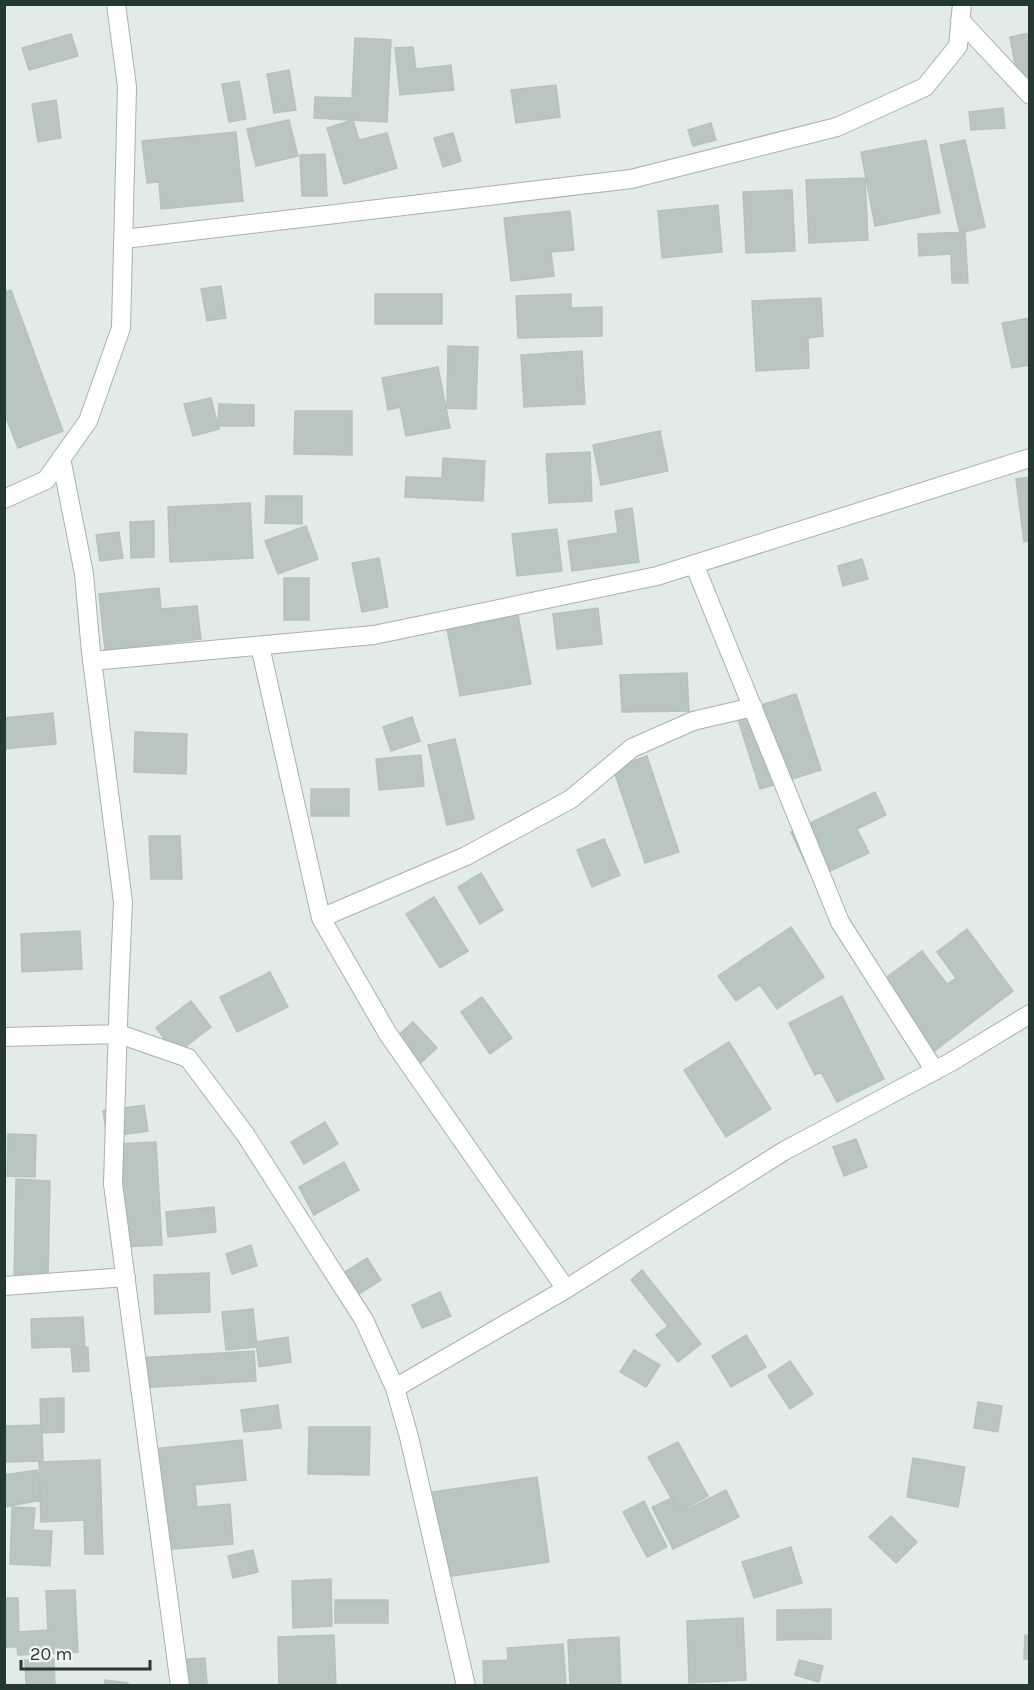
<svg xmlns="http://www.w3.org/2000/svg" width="1034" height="1690" viewBox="0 0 1034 1690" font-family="Karla,sans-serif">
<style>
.building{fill:#b8c5c0;stroke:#b5c3be;stroke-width:1.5}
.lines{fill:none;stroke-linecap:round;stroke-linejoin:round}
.minor-casing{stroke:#a5b2ae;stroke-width:20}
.minor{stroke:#fff;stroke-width:18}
</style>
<rect width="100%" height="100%" fill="#e2ebe7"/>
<!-- building -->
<path class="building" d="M1030,33V85L1019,87L1010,37Z
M71,34L78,56L29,70L22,48Z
M355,38L391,40L387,122L314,118L315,97L352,98Z
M413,47L416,69L451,65L454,90L400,95L395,48Z
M289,70L296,110L274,113L267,74Z
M239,81L246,119L229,122L222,84Z
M556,85L560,117L516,123L511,90Z
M56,100L61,138L38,142L32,104Z
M1003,108L1005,128L971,130L969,112Z
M289,120L298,156L256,166L247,129Z
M353,120L359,140L387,133L397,168L344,184L327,128Z
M711,123L716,140L693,146L688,130Z
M236,132L243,201L161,209L159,182L147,183L142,141Z
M453,133L461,161L443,167L434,138Z
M926,140L940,213L875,226L861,152Z
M965,140L985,227L960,233L940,145Z
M325,154L327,196H302L300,155Z
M865,178L868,240L809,243L806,180Z
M792,190L795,251L746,253L743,192Z
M718,205L722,252L662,258L658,211Z
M570,211L574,250L551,252L554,276L511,281L504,218Z
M965,232L968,283H952L951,254L919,256L918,234Z
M221,286L226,318L207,321L201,289Z
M11,290L63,431L18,448L4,412V292Z
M375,294H442V324H375Z
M571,294V308L602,307V336L518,338L516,296Z
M821,298L823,336L808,338L809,368L756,371L752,301Z
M1030,318V365L1012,368L1002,323Z
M448,346L478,347L476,409L447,408Z
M582,351L585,404L524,407L521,355Z
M438,367L450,428L406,436L400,407L388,410L382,378Z
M211,398L219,429L193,436L184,404Z
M219,404L254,405V426H218Z
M295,411H352V455L294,454Z
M660,431L668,471L601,485L593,445Z
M590,452L592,501L549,503L546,454Z
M443,458L485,461L483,501L405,497L406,477L442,478Z
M1030,477V541L1024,542L1016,479Z
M266,496H302V524L265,523Z
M250,503L253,558L170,562L168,507Z
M632,508L639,562L572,571L568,541L618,533L615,511Z
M154,521V557L131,558L130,522Z
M306,526L318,559L278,574L265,541Z
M557,529L562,571L517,576L512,534Z
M119,532L123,558L100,561L96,535Z
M379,558L388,607L362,612L352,563Z
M862,559L868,579L843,586L838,566Z
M284,578H309V620H284Z
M159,588L161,609L197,606L201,639L105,650L99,594Z
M598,608L602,644L557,649L553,614Z
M518,615L531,684L460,696L447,629Z
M687,673L689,711L622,712L620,675Z
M796,694L821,770L760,789L736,713Z
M53,713L56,744L4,749V718Z
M412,717L420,741L391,751L383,727Z
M135,732L187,734L186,774L134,772Z
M455,739L474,819L447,825L428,745Z
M421,755L424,786L379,790L376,759Z
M647,756L679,852L645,863L613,768Z
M311,789H349V816H311Z
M875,792L886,815L857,829L869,853L813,879L791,832Z
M149,836H180L182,879H151Z
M604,839L620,875L592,887L577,850Z
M481,873L503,910L480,924L458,887Z
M434,897L468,951L440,968L406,914Z
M791,927L824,977L777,1009L760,985L736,1001L718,976Z
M967,929L1013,991L928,1056L875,986L922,951L947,984L956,978L937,952Z
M80,931L82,969L22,972L21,934Z
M270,972L288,1007L237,1032L220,997Z
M842,996L884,1079L837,1102L821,1072L815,1075L789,1023Z
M482,997L512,1038L490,1054L461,1012Z
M191,1001L211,1027L176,1054L156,1028Z
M413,1022L437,1048L414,1069L391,1042Z
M729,1042L771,1109L726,1137L684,1070Z
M144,1105L148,1131L107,1137L103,1111Z
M325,1122L338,1144L304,1164L291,1142Z
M8,1134L36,1135L35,1177L7,1176Z
M856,1139L867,1167L844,1176L833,1147Z
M156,1142L162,1245L121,1247L116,1144Z
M344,1162L359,1190L314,1215L299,1187Z
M16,1179L50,1181L48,1280H14Z
M214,1207L216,1232L168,1237L166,1212Z
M251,1245L257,1266L232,1274L226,1254Z
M367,1258L381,1280L359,1294L345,1272Z
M642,1270L701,1344L678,1362L656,1335L668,1326L631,1280Z
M209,1273L210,1312L155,1314L154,1275Z
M440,1292L451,1316L422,1328L412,1305Z
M253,1309L257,1347L226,1350L222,1312Z
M83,1317L85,1346L32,1348L31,1319Z
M746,1335L766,1367L731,1387L712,1356Z
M288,1337L291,1362L259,1367L256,1342Z
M71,1347H88L89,1371L73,1372Z
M634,1350L660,1365L646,1387L620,1372Z
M254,1351L256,1381L138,1388L136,1358Z
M790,1361L813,1394L790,1409L768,1376Z
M64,1398V1432L41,1433L40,1399Z
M978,1402L1002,1406L998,1432L974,1428Z
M278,1405L281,1428L244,1432L241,1410Z
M42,1425L43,1461L4,1462V1426Z
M309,1427H370L369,1475L308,1474Z
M242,1440L246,1480L195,1485L197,1507L230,1504L233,1544L162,1550L152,1449Z
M678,1442L708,1496L679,1512L648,1457Z
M913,1458L965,1467L958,1507L907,1497Z
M100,1460L103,1554H85L84,1520L41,1522L39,1462Z
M37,1470L42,1500L4,1507V1475Z
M537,1477L549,1562L445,1577L433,1492Z
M726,1490L739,1517L673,1549L652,1507L674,1497L682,1512Z
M644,1501L667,1547L647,1557L623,1512Z
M12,1507L35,1508L33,1530L52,1531L50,1566L10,1564Z
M891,1516L917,1542L896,1563L869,1537Z
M791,1547L802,1583L754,1598L742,1562Z
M253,1550L258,1572L233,1578L228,1556Z
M331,1579L332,1626L293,1628L292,1581Z
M75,1590L78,1652L18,1655L17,1647H4V1598H18L19,1632L48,1630L46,1591Z
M335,1600H388V1623H335Z
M831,1609V1639L777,1640V1610Z
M743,1618L746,1680L689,1683L687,1621Z
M334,1635L336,1686H279L278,1637Z
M1025,1635L1030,1636V1659H1024Z
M619,1637L621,1686H570L568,1640Z
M563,1644L566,1683L484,1686L483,1661L508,1660L507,1648Z
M205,1658L207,1683L175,1684L174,1660Z
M54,1659L55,1686H26L25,1660Z
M799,1660L823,1666L819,1682L795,1675Z
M105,1680L128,1683V1686H104Z"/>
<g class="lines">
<!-- minor casing -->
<g class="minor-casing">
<path id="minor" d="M960,20L1030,95
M124,239L631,179L837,127L925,87L958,46L962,4
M61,458L84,574L91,652L123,902L119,992L113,1184L180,1686
M4,499L46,480L88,421L121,328L127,87L116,4
M694,564L840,922L935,1071
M260,646L321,918L388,1034L566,1289
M92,661L374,635L657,576L1030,458
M321,918L466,856L571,799L632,748L693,721L753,707
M4,1037L119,1034L188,1058L245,1134L364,1320L395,1388L409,1437L466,1686
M4,1286L126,1277
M395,1388L566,1289L784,1151L951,1062L1030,1014"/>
</g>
<!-- minor -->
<use href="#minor" class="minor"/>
</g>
<!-- border -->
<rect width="1034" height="1690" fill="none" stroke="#243934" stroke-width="12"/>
<!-- scale -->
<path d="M21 1660v9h129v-9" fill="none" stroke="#243934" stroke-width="3"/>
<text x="30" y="1660" font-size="18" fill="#243934" stroke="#f2f7f5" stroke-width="4.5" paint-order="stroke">20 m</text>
</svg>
